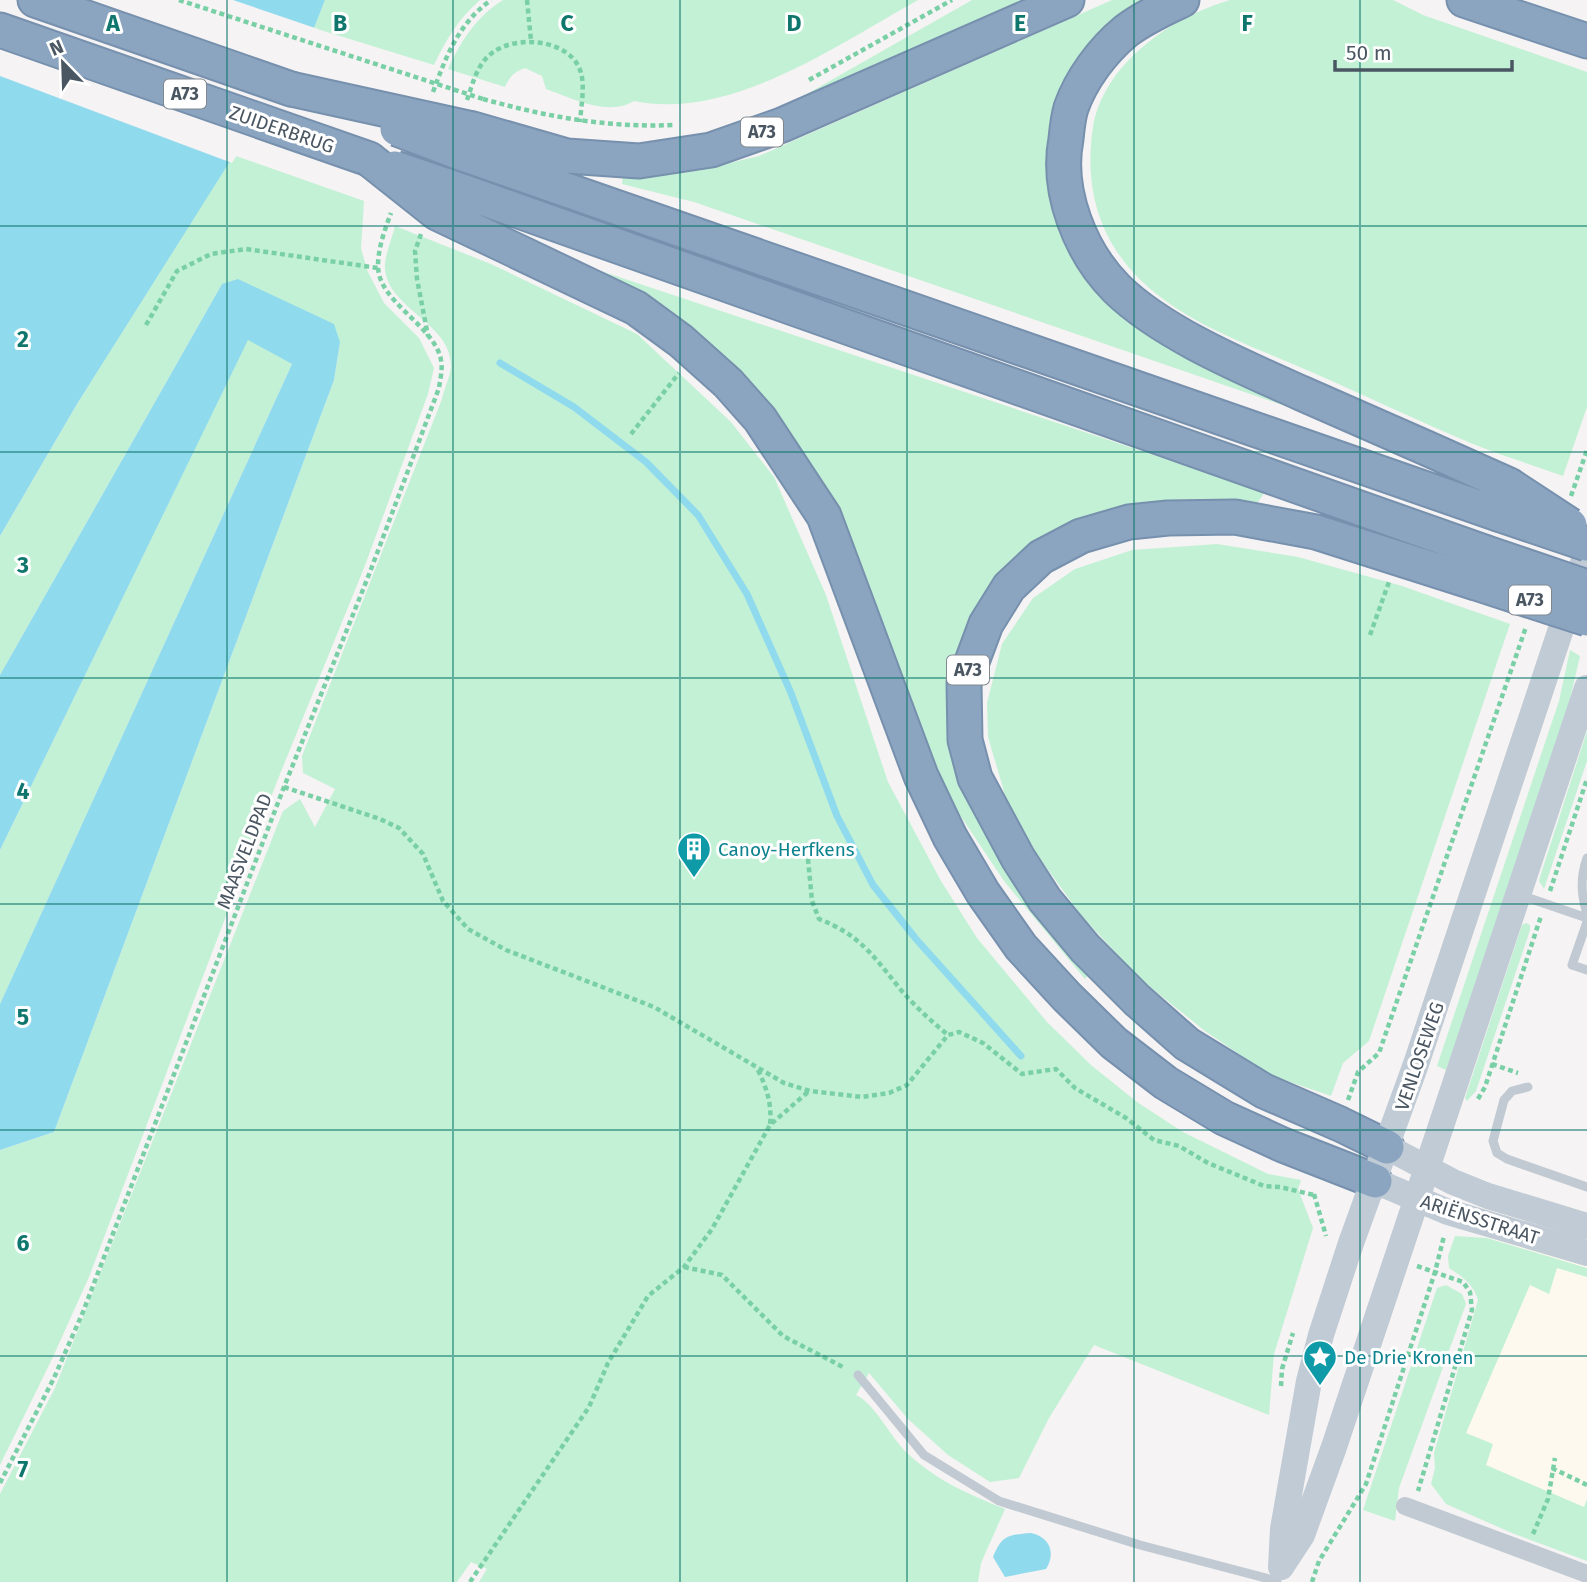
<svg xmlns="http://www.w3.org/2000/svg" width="1587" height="1582" viewBox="0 0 1587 1582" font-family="'Fira Sans',sans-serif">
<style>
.commercial{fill:#fdf9ef}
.green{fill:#c3f1d5}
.water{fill:#90daee}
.pier{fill:#f5f3f3}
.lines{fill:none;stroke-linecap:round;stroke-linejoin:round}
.stream{stroke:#90daee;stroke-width:7}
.highway-casing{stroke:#7690ad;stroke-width:37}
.path{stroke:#7ad0a6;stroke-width:4.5;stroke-dasharray:5 3.5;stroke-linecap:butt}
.lane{stroke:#c1cad2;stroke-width:9}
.street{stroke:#c1cad2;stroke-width:18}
.secondary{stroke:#c1cbd6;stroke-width:26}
.highway{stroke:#8ba5c1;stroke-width:33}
.highway-bridge-casing{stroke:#7690ad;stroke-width:37;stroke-linecap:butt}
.path-bridge{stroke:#7ad0a6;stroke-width:4.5;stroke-dasharray:5 3.5;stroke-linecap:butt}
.highway-bridge{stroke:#8ba5c1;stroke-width:33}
.grid{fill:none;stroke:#0f766e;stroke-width:2;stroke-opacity:0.55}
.labels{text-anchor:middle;stroke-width:6;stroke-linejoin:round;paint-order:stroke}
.shield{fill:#fff;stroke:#808990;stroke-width:2}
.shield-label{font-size:18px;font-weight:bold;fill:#4a5661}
.street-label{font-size:19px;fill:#4a5661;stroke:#fff}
.culture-label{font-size:19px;fill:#0d838f;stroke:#fff;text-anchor:start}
.grid-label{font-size:23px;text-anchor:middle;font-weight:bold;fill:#0f766e;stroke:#fff;stroke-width:6;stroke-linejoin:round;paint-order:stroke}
</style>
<rect width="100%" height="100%" fill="#f5f3f3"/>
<!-- commercial -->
<path class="commercial" d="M1479,1178L1510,1191L1587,1212V1538L1442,1484L1487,1310Z"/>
<!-- green -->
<path class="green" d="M325,0H480C458,19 446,40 434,65L314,28Z
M503,0H918C837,45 730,121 634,101C608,117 571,98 546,89L542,76L525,68C514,72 510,76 505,87L448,69C461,41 476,17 503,0Z
M972,0H1034L793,107L791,103Z
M1112,0H1145L1074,77L1082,264L1288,396L1285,406L694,202L622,184L624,170L660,174L700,170L759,156Z
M1230,0H1393L1423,15L1587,72V407L1563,476C1533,465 1503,456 1473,444C1418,421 1364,395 1309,371C1248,344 1176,321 1131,270C1095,229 1085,179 1093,127C1104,63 1172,17 1230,0Z
M233,155L364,201L361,248L367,270L384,303L419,338L434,368L428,394L364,568L276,784L89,1277L52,1359L0,1465V1150L54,1132L334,380L340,342L222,284L0,675V536L77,404Z
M395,226L491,264L637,334L731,422L774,477L826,595L888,782L941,881L977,938L1047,1022L1091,1065L1137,1102L1183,1132L1268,1174L1301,1180L1298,1189L1313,1228L1274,1354L1269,1415L1094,1345L1049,1418L1019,1478L990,1482L948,1455L908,1419L869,1373L856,1395C876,1405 889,1435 906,1452C935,1480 968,1494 1005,1509L981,1563L978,1582H479L487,1569L471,1562L457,1582H0V1494L55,1388L283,811L300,799L315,827L335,789L303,773L302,756L442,399C444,389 450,377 451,367C453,324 388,309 385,269C384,256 392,239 395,226Z
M601,271L1265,492L1253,509L1069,530L951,695L1035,900L1088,975L1085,979L1004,881L960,815L915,728L854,568L710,356Z
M248,339L292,364L0,1004V850Z
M1217,544L1298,557L1402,586L1510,624L1369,1041L1343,1063L1331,1096L1270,1075L1205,1031L1139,978L1081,915L1038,856L1006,798L988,737L987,703L1002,644L1033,598L1075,569L1132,550Z
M1570,650L1580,656L1569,703L1468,1011L1446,1070L1437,1066L1559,701Z
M1587,731V761L1544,889L1539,881L1540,877Z
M1526,923L1530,925V930L1476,1091L1467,1101L1465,1098L1522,925Z
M1455,1236L1487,1238L1587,1268V1277L1557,1268L1549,1294L1530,1285L1466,1433L1493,1444L1486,1465L1584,1507L1587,1499V1561L1512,1533L1446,1504L1431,1484L1435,1468L1434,1453L1478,1300C1473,1284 1463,1277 1449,1268L1448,1256Z
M1446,1285L1462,1294L1466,1304L1399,1488L1395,1521L1363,1510L1437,1288Z"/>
<!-- water -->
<path class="water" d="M0,0H325L314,28L77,404L0,536Z
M238,279L334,324L340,342L334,380L54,1132L0,1150V1004L292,364L248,340L0,850V675L222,284Z
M1031,1533C1050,1537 1056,1553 1046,1569L1005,1577L993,1557C1002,1535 1008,1535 1031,1533Z"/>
<!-- pier -->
<path class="pier" d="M0,0H233L318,29L232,163L0,76Z"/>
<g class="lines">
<!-- stream -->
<path class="stream" d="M500,363L574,407L646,462L698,515L747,594L791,693L837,816L873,885L916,939L1021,1056"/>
<!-- highway casing -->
<g class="highway-casing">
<path id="highway" d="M35,0L291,89
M1182,0C1163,9 1143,18 1126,31C1103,50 1081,79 1071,108C1068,118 1067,129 1066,139C1056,191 1080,252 1117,289C1162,333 1243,367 1301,393C1370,423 1440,454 1509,485
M1464,0L1587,41
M0,30L369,159
M473,129L567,156L639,161L711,150L782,125L1067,0
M463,154L1498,514
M445,185L1484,552
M437,213L636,308L681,341L728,383L760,419L824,516L921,776L950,837L983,893L1021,947L1067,997L1114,1043L1166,1083L1224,1118L1283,1145L1375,1181
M1387,1147L1340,1124L1264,1091L1187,1044L1137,1000L1085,948L1045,900L1018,858L975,778L965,740L964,683L986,624L1009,587L1041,557L1081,536L1129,522L1168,518L1235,517L1316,532L1473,582"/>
</g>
<!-- path -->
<path class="path" d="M527,0L531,41
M809,80L952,0
M433,92C446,56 459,23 491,0
M483,99C548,117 608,128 675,125
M467,100C473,83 477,64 492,53C516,34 572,39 581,73C585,87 581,107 580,122
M421,234L415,251L417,279L428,336
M146,325L177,271L211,254L246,249L378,268
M631,434L679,373
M1571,496L1587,450
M1370,635L1389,582
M284,787L380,819L399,828L423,854L443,901L468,929L506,950L654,1007L784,1083L810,1091L862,1097L889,1093L907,1085L948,1035L959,1032L983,1043L1022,1074L1056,1069L1075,1088L1126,1118L1154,1140L1179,1146L1208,1163L1264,1186L1280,1187L1314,1195
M814,843L808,859L812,901L819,919C858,934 872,954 897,985C912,1004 930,1020 948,1035
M1550,891L1587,779
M1492,1064L1518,1073
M758,1070C767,1089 772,1104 770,1125
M1478,1099L1485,1087L1541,916
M1348,1100L1358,1072L1379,1053L1526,627
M1314,1194L1326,1236
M1417,1266L1463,1282L1470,1292L1472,1310L1418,1491
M684,1267L722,1275L783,1336L845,1368
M1281,1386L1282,1369L1293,1333
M1552,1468L1587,1485
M0,1483L54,1378L83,1312L284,787L370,572L439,388C440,380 443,369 441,360C435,326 378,302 378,266C378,248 385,229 391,213
M1533,1534L1548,1499L1555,1458
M470,1582L589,1407L608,1363L648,1296L684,1267L712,1229L770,1125L809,1091
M1312,1582L1319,1561L1366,1484L1435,1272L1444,1236"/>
<!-- lane -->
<path class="lane" d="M1587,858C1580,878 1581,894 1587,914
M1520,895L1587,918
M1587,922L1572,965L1587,970
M1528,1087L1512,1091L1504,1100L1493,1141L1497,1153L1507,1159L1587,1187
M858,1375L924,1455L999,1501L1140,1545L1277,1581"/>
<!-- street -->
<path class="street" d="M1405,1506L1587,1574"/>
<!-- secondary -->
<path class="secondary" d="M1387,1147L1453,1182L1488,1196L1587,1226
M1375,1181L1448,1212L1587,1253
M1281,1567L1283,1529L1309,1381L1321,1335L1351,1243L1416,1064L1587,551
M1281,1567L1302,1535L1334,1447L1587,688"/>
<!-- highway -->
<use href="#highway" class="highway"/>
<!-- highway-bridge casing -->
<g class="highway-bridge-casing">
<path id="highway-bridge" d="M291,89L473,129
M397,129L463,154
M369,159L437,213
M395,168L445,185
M1509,485L1570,525
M1498,514L1587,544
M1484,552L1587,587
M1473,582L1587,619"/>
</g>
<!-- path-bridge -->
<path class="path-bridge" d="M179,0L483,99"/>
<!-- highway-bridge -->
<use href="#highway-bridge" class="highway-bridge"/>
</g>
<!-- grid -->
<path class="grid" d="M227,0V1582M453,0V1582M680,0V1582M907,0V1582M1134,0V1582M1360,0V1582M0,226H1587M0,452H1587M0,678H1587M0,904H1587M0,1130H1587M0,1356H1587"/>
<!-- icons -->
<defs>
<g id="building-pin" transform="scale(1.75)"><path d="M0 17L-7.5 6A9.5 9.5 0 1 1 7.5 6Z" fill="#0f9aa8" stroke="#fff"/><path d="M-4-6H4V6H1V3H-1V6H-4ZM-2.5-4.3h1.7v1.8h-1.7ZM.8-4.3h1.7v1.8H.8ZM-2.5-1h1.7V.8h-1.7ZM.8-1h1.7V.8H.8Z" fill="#fff"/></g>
<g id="sight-pin" transform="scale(1.75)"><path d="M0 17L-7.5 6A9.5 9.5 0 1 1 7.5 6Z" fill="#0f9aa8" stroke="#fff"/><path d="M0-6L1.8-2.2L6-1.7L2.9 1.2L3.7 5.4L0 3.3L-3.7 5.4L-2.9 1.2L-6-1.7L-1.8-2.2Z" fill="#fff"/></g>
</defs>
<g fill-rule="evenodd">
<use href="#building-pin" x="694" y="849"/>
<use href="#sight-pin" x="1320" y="1357"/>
</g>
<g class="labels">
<!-- shield labels -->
<g class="shield">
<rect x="164" y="79.5" width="42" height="29" rx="5"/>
<rect x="741" y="117.5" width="42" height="29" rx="5"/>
<rect x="1509" y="585.5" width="42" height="29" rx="5"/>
<rect x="947" y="655.5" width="42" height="29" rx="5"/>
</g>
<g class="shield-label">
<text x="185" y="100">A73</text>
<text x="762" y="138">A73</text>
<text x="1530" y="606">A73</text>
<text x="968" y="676">A73</text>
</g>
<!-- street labels -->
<g class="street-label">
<text transform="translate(282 129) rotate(19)" y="7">ZUIDERBRUG</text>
<text transform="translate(244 851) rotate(-69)" y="7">MAASVELDPAD</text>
<text transform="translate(1419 1056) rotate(-71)" y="7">VENLOSEWEG</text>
<text transform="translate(1480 1219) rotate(18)" y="7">ARIËNSSTRAAT</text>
</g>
<!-- culture labels -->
<g class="culture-label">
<text x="718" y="856">Canoy-Herfkens</text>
<text x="1344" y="1364">De Drie Kronen</text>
</g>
</g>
<g class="grid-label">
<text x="113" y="31">A</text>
<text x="340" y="31">B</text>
<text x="567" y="31">C</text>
<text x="794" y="31">D</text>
<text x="1020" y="31">E</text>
<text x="1247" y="31">F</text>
<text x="23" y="347">2</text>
<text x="23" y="573">3</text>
<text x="23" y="799">4</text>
<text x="23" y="1025">5</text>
<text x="23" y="1251">6</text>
<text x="23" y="1477">7</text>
</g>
<!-- north arrow -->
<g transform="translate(63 63) rotate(337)" stroke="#ffffff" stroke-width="5" paint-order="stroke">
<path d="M0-5L12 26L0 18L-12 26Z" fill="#4a5661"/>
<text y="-10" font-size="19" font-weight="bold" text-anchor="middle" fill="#4a5661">N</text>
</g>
<!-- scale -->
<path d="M1335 60v10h177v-10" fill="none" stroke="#4a5661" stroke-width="3.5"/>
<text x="1346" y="60" font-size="21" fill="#4a5661" stroke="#ffffff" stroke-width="5" paint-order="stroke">50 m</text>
</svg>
